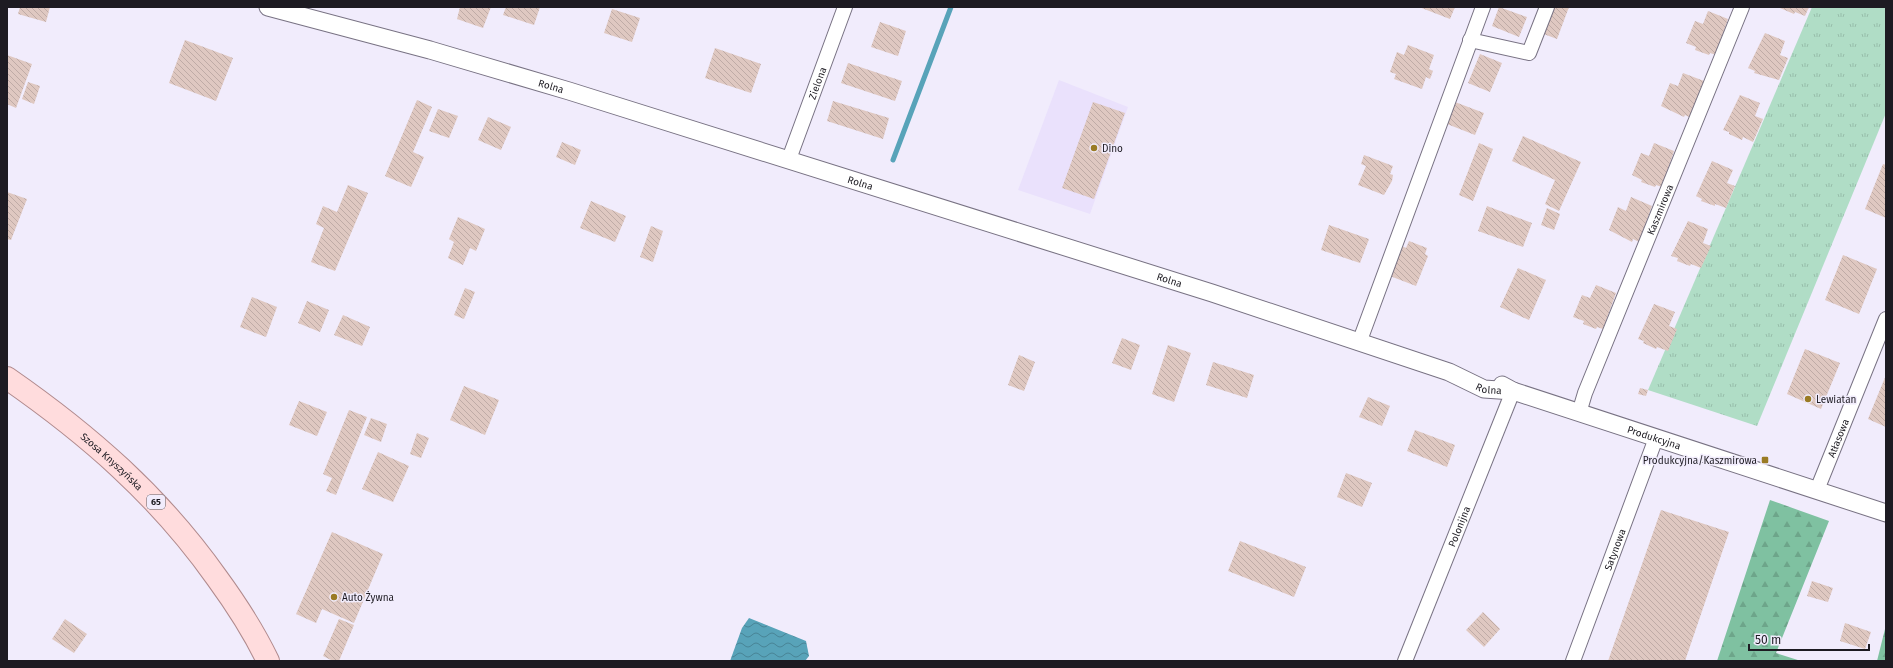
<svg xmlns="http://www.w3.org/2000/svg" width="1893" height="668" viewBox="0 0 1893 668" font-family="'Fira Sans',sans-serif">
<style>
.built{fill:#eae1fc}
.grass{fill:url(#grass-tufts)}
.forest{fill:url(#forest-firs)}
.water{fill:url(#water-waves)}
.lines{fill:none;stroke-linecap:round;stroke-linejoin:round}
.stream{stroke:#58a3b9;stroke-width:5}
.building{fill:url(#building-back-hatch)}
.minor-casing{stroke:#787283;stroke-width:16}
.tertiary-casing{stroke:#787283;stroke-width:19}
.primary-casing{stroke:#b08a8d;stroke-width:24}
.minor{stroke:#fff;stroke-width:14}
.tertiary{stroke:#fff;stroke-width:17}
.primary{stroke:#ffdcdd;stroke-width:22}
.poi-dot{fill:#9a7b24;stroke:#f1ecfc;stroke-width:1.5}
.labels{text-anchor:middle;stroke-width:3;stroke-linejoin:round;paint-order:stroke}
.shield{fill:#f1ecfc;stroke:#5d5a63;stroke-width:1}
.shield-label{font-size:9px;font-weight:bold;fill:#1d1b22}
.street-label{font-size:10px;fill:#1d1b22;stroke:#f1ecfc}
.poi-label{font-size:10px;fill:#1d1b22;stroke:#f1ecfc;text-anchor:start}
</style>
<defs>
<pattern id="grass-tufts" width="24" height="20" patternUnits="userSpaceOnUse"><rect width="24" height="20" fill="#b0ddc6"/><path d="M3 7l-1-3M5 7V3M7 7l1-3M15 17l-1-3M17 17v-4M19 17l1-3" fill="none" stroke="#97bdaa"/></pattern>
<pattern id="forest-firs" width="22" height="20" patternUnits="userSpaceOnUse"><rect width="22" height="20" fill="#7fc1a1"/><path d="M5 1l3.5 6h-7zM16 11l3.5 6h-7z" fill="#6da58a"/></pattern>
<pattern id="water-waves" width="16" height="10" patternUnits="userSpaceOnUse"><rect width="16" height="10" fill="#58a3b9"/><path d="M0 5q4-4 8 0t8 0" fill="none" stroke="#488496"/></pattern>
<pattern id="building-back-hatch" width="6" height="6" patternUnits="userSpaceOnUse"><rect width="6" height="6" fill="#dfc8c1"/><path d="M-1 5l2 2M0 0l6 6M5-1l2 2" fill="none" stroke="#bfaba6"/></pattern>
</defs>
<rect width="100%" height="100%" fill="#f1ecfc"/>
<!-- built -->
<path class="built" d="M1059,80L1128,107L1090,214L1018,190Z"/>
<!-- grass -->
<path class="grass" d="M1812,7H1886V113L1757,426L1648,390Z"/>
<!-- forest -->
<path class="forest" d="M1770,500L1829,521L1776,653L1801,661H1717Z
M1886,625V661H1877Z"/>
<!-- water -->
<path class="water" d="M749,618L806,641L809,656L805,661H730L742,628Z"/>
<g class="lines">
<!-- stream -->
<path class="stream" d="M893,160L951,7"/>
</g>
<!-- building -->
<path class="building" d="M20,7H50L46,22L18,14Z
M460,7H491L483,28L457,19Z
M506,7H540L534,25L503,15Z
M1419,7H1455L1450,19Z
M1499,7L1527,17L1519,37L1492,26Z
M1551,7H1569L1557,39L1541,33Z
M1781,7H1809L1805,16L1795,12L1794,14L1780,8Z
M612,9L640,18L632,42L604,33Z
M1708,11L1728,19L1716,55L1710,53L1709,55L1695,50L1696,47L1686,43L1695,21L1703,24Z
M880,22L906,31L898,56L871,47Z
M1765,33L1785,41L1780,55L1788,58L1779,80L1754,73L1755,71L1748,68Z
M185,40L233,58L216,101L169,83Z
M1408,45L1434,55L1429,69L1433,71L1430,79L1426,77L1422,89L1394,79L1396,74L1390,72L1397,52L1404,55Z
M715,48L761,64L751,93L705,78Z
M1480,54L1502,63L1490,92L1468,83Z
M7,55L32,64L16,108L7,104Z
M848,63L902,81L895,101L841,83Z
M1683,73L1704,81L1691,118L1685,115L1684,117L1661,106L1670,83L1678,86Z
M28,82L40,86L34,104L22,99Z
M1740,95L1760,103L1755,116L1763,119L1753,142L1743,137L1742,140L1729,134V132L1723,130Z
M417,100L432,107L413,152L424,157L411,187L385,176Z
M833,101L889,118L883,139L827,121Z
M1093,102L1125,113L1094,199L1062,188Z
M1455,102L1484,113L1475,135L1447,124Z
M438,109L458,116L449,138L429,131Z
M488,117L511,127L501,150L478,140Z
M1523,136L1581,162L1559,211L1545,204L1555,180L1512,161Z
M562,142L581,150L575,165L556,157Z
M1479,143L1493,149L1473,201L1459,195Z
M1654,143L1674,151L1662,187L1656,185L1655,187L1641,182L1642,180L1632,175L1641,153L1649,156Z
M1364,155L1393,166L1390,174L1393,175L1392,181L1384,195L1358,185L1366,166L1361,164Z
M1712,161L1733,170L1727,183L1735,186L1726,208L1715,204V206L1701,201L1702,199L1696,196Z
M1883,164L1886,165V218L1865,209Z
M348,185L368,193L335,271L311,262L324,228L316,224L323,206L337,212Z
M7,192L27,199L11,240L7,239Z
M1631,197L1652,206L1639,242L1633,239L1632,242L1609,230L1618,207L1626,211Z
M591,201L626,216L615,242L580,228Z
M1487,206L1532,223L1523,247L1478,231Z
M1547,208L1560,214L1554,230L1541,225Z
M458,217L485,229L476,251L470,248L463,265L448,258L454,242L449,239Z
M1688,221L1708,229L1703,243L1711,246L1701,268L1691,264L1690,266L1677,261L1678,258L1671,256Z
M1329,225L1369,239L1360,263L1321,250Z
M651,226L663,231L653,262L640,257Z
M1409,241L1427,248L1425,254L1428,256L1416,286L1390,276L1402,246L1406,248Z
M1843,255L1877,269L1859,314L1825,300Z
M1518,268L1546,280L1529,320L1500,307Z
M1596,285L1616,293L1603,329L1597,327L1596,329L1583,324L1584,321L1573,317L1582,295L1590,298Z
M465,288L475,292L464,319L454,315Z
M252,297L277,307L266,337L240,327Z
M307,301L329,310L320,332L298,323Z
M1654,304L1675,312L1669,326L1677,329L1668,351L1657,347L1656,349L1643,343L1644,341L1638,339Z
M343,315L370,327L362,346L334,335Z
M1122,338L1140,345L1131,370L1112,363Z
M1168,345L1191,353L1174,402L1152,394Z
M1805,349L1840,363L1821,409L1787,394Z
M1019,355L1035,362L1024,391L1008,385Z
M1213,362L1254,375L1247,398L1206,385Z
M1886,375V427L1868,419Z
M464,386L499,400L485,435L450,420Z
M1640,388L1648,390L1646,396L1638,394Z
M1368,397L1390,406L1382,426L1359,417Z
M299,401L327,412L317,436L289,425Z
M349,410L367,417L336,495L326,491L332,478L323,474Z
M371,418L387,424L381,442L364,435Z
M1415,430L1455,445L1447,467L1407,451Z
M417,433L429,438L421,458L410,454Z
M378,452L409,466L393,502L362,489Z
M1346,473L1372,483L1362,507L1337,497Z
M1661,510L1729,532L1685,661H1608Z
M332,532L383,554L354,623L322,609L316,623L296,614Z
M1240,541L1306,567L1294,597L1228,571Z
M1812,581L1833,588L1828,602L1807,596Z
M1483,612L1500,629L1484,647L1466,630Z
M65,619L87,634L74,653L52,639Z
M339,619L354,625L339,661H333L323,656Z
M1845,623L1871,632L1865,649L1840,641Z"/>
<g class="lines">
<!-- minor casing -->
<g class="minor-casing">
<g id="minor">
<path d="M1470,40L1529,53L1547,7"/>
<path id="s1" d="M789,159L845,7"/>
<path d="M1359,343L1483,7"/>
<path id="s2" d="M1579,413L1585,393L1742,7"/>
<path id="s3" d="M1817,490L1886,319"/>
<path id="s4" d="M1405,661L1513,391"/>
<path id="s5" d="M1573,661L1656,438"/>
</g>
</g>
<!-- tertiary casing -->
<g class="tertiary-casing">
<g id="tertiary">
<path id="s6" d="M268,7L430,50L569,91L1212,293L1449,372L1484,389L1513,391"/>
<path id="s7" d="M1502,385L1513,391L1886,513"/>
</g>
</g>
<!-- primary casing -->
<g class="primary-casing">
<g id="primary">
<path id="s8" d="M7,378C89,435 159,496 217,578C236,604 254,632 268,661"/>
</g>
</g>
<!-- minor -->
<use href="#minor" class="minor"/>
<!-- tertiary -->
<use href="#tertiary" class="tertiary"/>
<!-- primary -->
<use href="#primary" class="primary"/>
</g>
<!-- markers -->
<g class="poi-dot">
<circle cx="1094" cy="148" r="4"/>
<circle cx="1808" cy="399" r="4"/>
<rect x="1761" y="456" width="8" height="8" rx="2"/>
<circle cx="334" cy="597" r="4"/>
</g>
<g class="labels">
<!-- shield labels -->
<rect class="shield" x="147" y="495" width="18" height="14" rx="3"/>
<g class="shield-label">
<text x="156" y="505">65</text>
</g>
<!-- street labels -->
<g class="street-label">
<text dy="4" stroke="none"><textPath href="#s1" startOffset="81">Zielona</textPath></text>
<text dy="4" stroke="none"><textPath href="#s6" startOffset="294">Rolna</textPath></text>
<text dy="4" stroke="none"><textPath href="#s6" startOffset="618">Rolna</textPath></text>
<text dy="4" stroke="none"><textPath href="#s2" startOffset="219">Kaszmirowa</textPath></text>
<text dy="4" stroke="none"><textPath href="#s6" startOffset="942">Rolna</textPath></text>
<text dy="4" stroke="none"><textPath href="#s6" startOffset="1280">Rolna</textPath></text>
<text dy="4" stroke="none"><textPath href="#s7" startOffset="161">Produkcyjna</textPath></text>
<text dy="4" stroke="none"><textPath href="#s3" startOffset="56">Atłasowa</textPath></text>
<text dy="4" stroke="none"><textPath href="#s8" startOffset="134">Szosa Knyszyńska</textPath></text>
<text dy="4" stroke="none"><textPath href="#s4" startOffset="145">Polonijna</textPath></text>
<text dy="4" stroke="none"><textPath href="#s5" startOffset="119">Satynowa</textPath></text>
</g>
<!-- poi labels -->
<g class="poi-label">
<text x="1102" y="152">Dino</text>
<text x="1816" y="403">Lewiatan</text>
<text x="1757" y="464" text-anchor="end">Produkcyjna/Kaszmirowa</text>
<text x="342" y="601">Auto Żywna</text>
</g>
</g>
<!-- border -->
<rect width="1893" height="668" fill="none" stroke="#1d1b22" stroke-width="16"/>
<!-- scale -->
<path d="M1749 644v6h120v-6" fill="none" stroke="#1d1b22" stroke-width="2"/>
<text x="1755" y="644" font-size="12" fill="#1d1b22" stroke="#f1ecfc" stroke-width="3" paint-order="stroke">50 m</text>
</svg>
